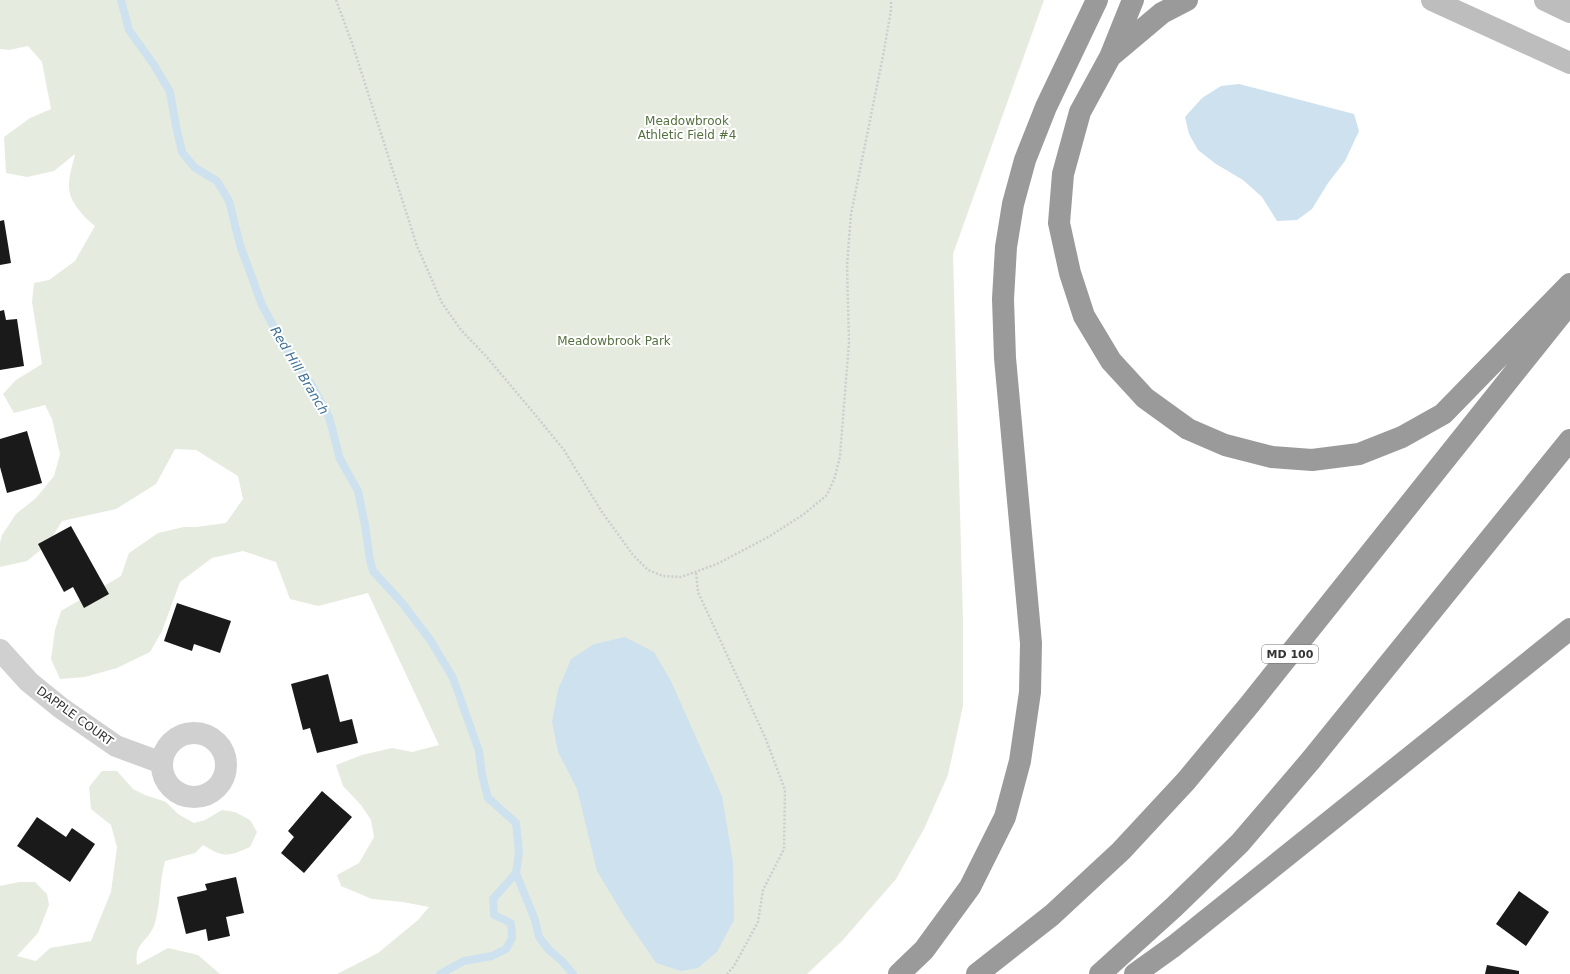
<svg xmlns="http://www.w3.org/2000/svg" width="1570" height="974" viewBox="0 0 1570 974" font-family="'DejaVu Sans',sans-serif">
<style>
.green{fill:#e5ecdf}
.water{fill:#cee1ee}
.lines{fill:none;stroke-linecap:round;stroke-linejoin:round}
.stream{stroke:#cee1ee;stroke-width:8}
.building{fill:#1a1a1a}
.path{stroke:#cdcdcd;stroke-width:2.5;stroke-dasharray:2 2;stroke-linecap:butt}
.street{stroke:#d0d0d0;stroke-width:22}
.secondary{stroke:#bdbdbd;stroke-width:22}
.highway{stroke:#9a9a9a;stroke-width:22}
.labels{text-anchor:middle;stroke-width:4;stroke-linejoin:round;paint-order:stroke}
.shield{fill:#fff;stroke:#707070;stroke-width:1}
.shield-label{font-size:11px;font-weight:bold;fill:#333}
.park-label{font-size:12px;fill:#54703e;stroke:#fff}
.street-label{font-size:12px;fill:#333;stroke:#fff}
.water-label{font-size:13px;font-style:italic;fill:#3e7298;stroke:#fff}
</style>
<rect width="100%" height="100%" fill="#fff"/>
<!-- green -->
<path class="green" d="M0,0H1044L953,254L963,621V706L948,775L924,829L896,879L843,940L807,974H337L378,953L418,920L429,907L403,902L372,899L341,886L337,875L359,863L374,837L371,820L361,805L343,786L336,765L362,755L392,748L412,752L439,745L368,593L318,606L290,599L276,562L243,551L212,558L180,582L162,631L150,652L117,668L85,677L60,679L51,659L55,630L61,611L121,576L129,553L158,533L184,527H196L226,523L243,499L238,476L196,450L175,449L156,484L116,509L62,521L48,544L27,561L0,567V543L2,535L16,514L36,498L54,476L60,454L52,419L45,405L14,413L3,394L16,380L42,364L32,302L34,283L49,280L75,261L95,226C84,217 68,201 69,185C69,175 73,164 75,154L54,171L27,177L6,173L4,137L30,118L51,109L42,62L28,46L9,50L0,49Z
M102,771H117L133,789L145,795L166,802L178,814L194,823L205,820L222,810L235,812L250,820L257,832L250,847C227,857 224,858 203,845L195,853L165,861C159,882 161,906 154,926C147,943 134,942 137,965L168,948L198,955L220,974H0V886L19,882H35L47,894L49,905L38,933L17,956L36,961L50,948L91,941L111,892L117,847L111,825L91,809L89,787Z"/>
<!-- water -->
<path class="water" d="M1239,84L1354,114L1359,131L1345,161L1328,183L1312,209L1297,220L1277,221L1262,197L1243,180L1216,164L1198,150L1189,134L1185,117L1202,98L1221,86Z
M625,637L654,652L671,681L722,796L733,862L734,920L717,952L698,968L681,971L656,963L624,916L597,871L577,789L558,752L552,722L558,690L571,659L594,644Z"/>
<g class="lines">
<!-- stream -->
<path class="stream" d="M121,0L129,30L154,65L170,92L176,126L182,152L194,167L217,181L229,201L240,245L262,305L285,347L310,382L329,417L340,459L358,491L365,525L370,560L373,571L403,604L431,641L453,678L479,751L482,775L488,798L516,823L519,852L516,873L493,899L494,915L511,923L512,938L506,949L492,956L464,961L440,974
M516,873L535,920L539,937L549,950L562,961L573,974"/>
</g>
<!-- building -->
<path class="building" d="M4,220L11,263L0,265V221Z
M4,310L6,320L17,319L24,366L0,370V311Z
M27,431L42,483L7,493L0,467V439Z
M71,526L109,594L84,608L73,587L64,592L38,544Z
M177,603L231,621L220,653L194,644L192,651L164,641Z
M328,674L340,722L352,719L358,743L317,753L310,728L303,730L291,684Z
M322,791L352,817L304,873L281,853L294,837L288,831Z
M37,817L66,837L72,828L95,844L70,882L17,846Z
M236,877L244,913L226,917L230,936L208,941L206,929L186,934L177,897L207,890L205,884Z
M1519,891L1549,912L1526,946L1496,924Z
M1487,965L1519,971V974H1485Z"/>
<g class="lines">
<!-- path -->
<path class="path" d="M336,0L352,43L417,246L442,303L461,330L485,355L533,412L564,450L602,512L633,555L648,570L663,576L681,577L717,564L770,536L804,514L827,495L835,477L840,456L849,342L847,265L851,214L883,56L891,10V0
M696,573L698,592L765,737L785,790L784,849L763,890L758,922L734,966L727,974"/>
<!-- street -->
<path class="street" d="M0,650L29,682L61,708L116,746L162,763
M162 765a32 32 0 1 1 64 0a32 32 0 1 1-64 0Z"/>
<!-- secondary -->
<path class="secondary" d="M1432,0L1570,63
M1545,0L1570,12"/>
<!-- highway -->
<path class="highway" d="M1133,0L1110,57L1080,112L1063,174L1059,223L1070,273L1084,316L1111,361L1145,398L1188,429L1225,445L1272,457L1312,460L1359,454L1402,437L1443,414L1570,284
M1112,55L1162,13L1187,0
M899,974L924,950L970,887L1005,817L1020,761L1030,692L1031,643L1005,358L1003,299L1006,247L1013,204L1025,160L1046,107L1097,0
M977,974L1052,915L1121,851L1186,781L1250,704L1570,303
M1100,974L1174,907L1240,843L1311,760L1570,440
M1135,974L1174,946L1570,629"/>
</g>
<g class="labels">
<!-- shield labels -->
<rect class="shield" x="1262" y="645" width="56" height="18" rx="3"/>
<g class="shield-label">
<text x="1290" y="658">MD 100</text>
</g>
<!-- park labels -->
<g class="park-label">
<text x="687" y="125">Meadowbrook<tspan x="687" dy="14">Athletic Field #4</tspan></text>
<text x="614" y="345">Meadowbrook Park</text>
</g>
<!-- street labels -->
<g class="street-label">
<text transform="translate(75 716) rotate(36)" y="4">DAPPLE COURT</text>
</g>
<!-- water labels -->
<g class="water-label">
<text transform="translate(300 370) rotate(59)" y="5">Red Hill Branch</text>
</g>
</g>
</svg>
